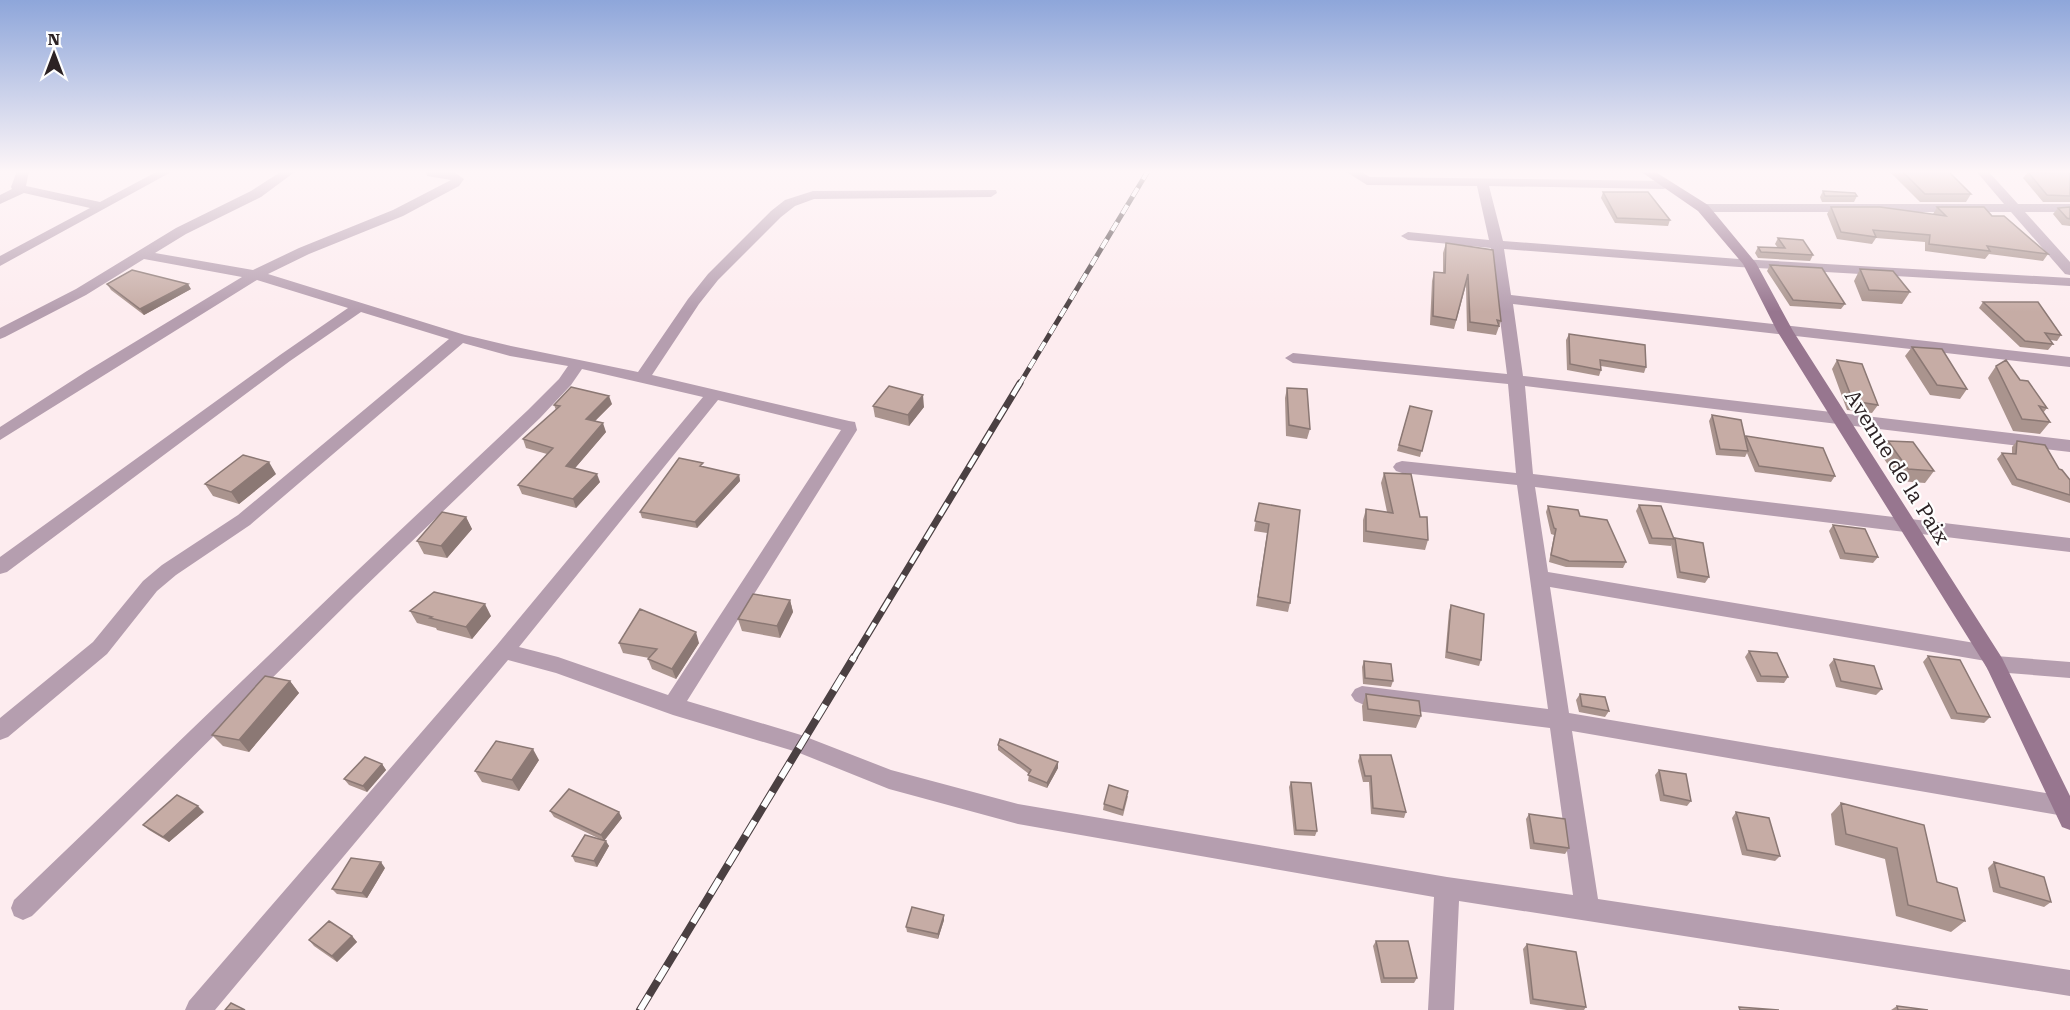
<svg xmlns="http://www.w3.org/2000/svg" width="2070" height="1010" viewBox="0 0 2070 1010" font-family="'Roboto Serif',serif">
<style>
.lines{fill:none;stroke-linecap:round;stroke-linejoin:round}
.street{fill:#b59eaf;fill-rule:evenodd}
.secondary{fill:#97768f;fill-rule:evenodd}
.rail-far2-casing{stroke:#4b4042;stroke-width:5}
.rail-far1-casing{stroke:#4b4042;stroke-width:7}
.rail-casing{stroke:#4b4042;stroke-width:8}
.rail-far2{stroke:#fefefe;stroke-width:4;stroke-dasharray:10;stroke-linecap:butt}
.rail-far1{stroke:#fefefe;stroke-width:4.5;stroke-dasharray:14;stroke-linecap:butt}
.rail{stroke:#fefefe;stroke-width:6;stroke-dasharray:17;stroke-linecap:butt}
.wall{fill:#aa948e}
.shaded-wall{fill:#8b7874}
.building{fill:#c6aca5;stroke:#8b7874;stroke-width:1.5}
.labels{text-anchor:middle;stroke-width:4.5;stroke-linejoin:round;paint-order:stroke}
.street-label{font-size:21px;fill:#2c2224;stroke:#fefefe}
</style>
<rect width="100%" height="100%" fill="#fdecef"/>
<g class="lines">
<!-- street -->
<path class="street" d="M17,171H29L26,186L100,202L158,171H173L0,266V256L90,208L24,193L0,204V195L12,189L11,187Z
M282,171H296L261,197L186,234L155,253L253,270L299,248L393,210L451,180L427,176L426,171L454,172L464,179L459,186L403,216L309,254L268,274L465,335L511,346L638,372L688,299L708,274L771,211L785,200L813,191L996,190L997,193L991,197L814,199L795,206L781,217L718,280L699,304L652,375L849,421L855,422L857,430L687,701L801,735L891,770L1018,804L1447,877L1573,895L1550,728L1362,704L1355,701L1351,695L1355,689L1362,686L1548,709L1517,485L1402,473L1396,471L1393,467L1396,463L1402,461L1516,473L1508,384L1293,363L1285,358L1293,353L1507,374L1491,248L1408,240L1401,236L1408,232L1489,240L1477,186L1367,185L1345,171H1359L1370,177L1664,181L1670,185L1664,189L1489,186L1503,241L1739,259L2070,278V286L1739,267L1504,249L1511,295L2070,357V367L1513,304L1523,376L2070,440V452L1525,386L1533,474L2070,538V552L1535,487L1548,572L1987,645L1994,647L1997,653L1996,656L2070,662V678L1995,672L1988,670L1985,664L1986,661L1550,587L1569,713L2070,797V817L1572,731L1598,899L2070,970V996L1459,901L1454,1010H1428L1434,897L1018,824L889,789L797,752L673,715L556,673L508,660L215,1010H185L189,1001L497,645L703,397L582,369L571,385L540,418L355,596L32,916L23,920L14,916L11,908L14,900L341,586L528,410L559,379L568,366L510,356L463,343L250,525L176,575L157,591L107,654L8,737L0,740V718L93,642L143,581L162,565L238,515L449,339L361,312L290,361L7,572L0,574V557L280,355L348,308L257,280L0,440V427L87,371L242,277L144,259L86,295L5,337L0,339V328L76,289L176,228L251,191ZM718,400L841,430L668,695L558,657L519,647Z
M1976,171H1988L2018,204H2070V212H2025L2070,262V275L2065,274L2011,212H1703L1696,208L1703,204H2004Z"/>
<!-- secondary -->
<path class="secondary" d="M1640,171H1654L1708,205L1756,263L1793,331L2002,658L2070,796V830L2062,827L1987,668L1777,331L1743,264L1698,211Z"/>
<!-- rail-far2 casing -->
<g class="rail-far2-casing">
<path id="rail-far2" d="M1019,385L1148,171"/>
</g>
<!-- rail-far1 casing -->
<g class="rail-far1-casing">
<path id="rail-far1" d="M853,659L1020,383"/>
</g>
<!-- rail casing -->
<g class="rail-casing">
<path id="rail" d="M640,1010L854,657"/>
</g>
<!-- rail-far2 -->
<use href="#rail-far2" class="rail-far2"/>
<!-- rail-far1 -->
<use href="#rail-far1" class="rail-far1"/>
<!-- rail -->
<use href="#rail" class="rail"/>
</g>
<!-- wall -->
<path class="wall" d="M1889,171H1948L1971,194L1966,202H1920Z
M2039,171H2070V202H2043L2023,178L2028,172H2041Z
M1823,191L1857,196L1854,202H1822L1820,197Z
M1603,192L1670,220L1668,226L1615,223L1601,198Z
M1831,207L1933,214L1937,207L1992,216L2048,254L2043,261L1989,254L1985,259L1925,251V242L1876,238L1872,244L1837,239L1827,214Z
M2070,207V226L2062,225L2053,214L2058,208Z
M1778,238L1813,255L1810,261L1758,258L1755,253L1758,247L1778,248L1775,244Z
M1446,243L1501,321L1496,335L1467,331L1466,285L1454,329L1430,325L1432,281L1434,272L1443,273V253Z
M1770,265L1845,304L1841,309L1790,306L1767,271Z
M1860,269L1910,292L1902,304L1862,301L1854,281Z
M107,284L191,289L144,315L111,290Z
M1983,302L2061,335L2057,341L2050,340L2053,344L2048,350L2020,347L1979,308Z
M1569,334L1646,367L1644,373L1601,366V370L1599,376L1567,370L1566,340Z
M1912,347L1967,389L1960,399L1930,395L1905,356Z
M1837,360L1878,405L1872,413L1847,410L1832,369Z
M1996,366L2020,380L2047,408L2043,413L2050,422L2040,434L2013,431L1988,378Z
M1287,388L1310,429L1307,439L1286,436L1285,398Z
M612,404L595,421L606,432L575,468L600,482L576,508L522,494L518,485L547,454L526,448L523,439L556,410L554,405Z
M873,406L924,407L909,426L875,417Z
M1410,406L1432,411L1420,457L1397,451Z
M1712,415L1745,438L1746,436L1835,476L1831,482L1755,472L1747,453L1745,457L1716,455L1709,421Z
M1888,441L1934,471L1925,483L1899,481L1880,453Z
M2017,441L2059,469L2070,480V503L2012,485L1997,459L2002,453L2012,454V447Z
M704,467L739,475L740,481L697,528L642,518L640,512Z
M1384,473L1420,517L1428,540L1425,550L1363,542V520L1366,509L1387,512L1381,483Z
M276,474L239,504L213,496L205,484Z
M1259,503L1300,510L1290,603L1288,612L1256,606L1267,533L1254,531Z
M1639,505L1674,539L1675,538L1709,577L1705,583L1677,578L1671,544V546L1649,544L1636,511Z
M1548,506L1580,516L1626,562L1623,568L1566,567L1549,562L1554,535L1551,534L1546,512Z
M466,517L472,529L447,558L424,554L417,541Z
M1833,525L1878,557L1873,563L1840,559L1829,531Z
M790,600L793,612L780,638L742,631L738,619Z
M1451,605L1481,660L1479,666L1445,658L1449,611Z
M410,611L491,616L472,639L437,630L436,628L417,623Z
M619,643H699L676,679L652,669L648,659L649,658L623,653Z
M1749,651L1788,677L1784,683L1757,682L1745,657Z
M1928,656L1990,717L1984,723L1951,719L1923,662Z
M1834,659L1882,689L1876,695L1836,687L1829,665Z
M1364,661L1393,681L1391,687L1363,684L1362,667Z
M290,681L299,693L249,752L223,746L212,735Z
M1366,694L1421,716L1416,728L1363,721L1362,706Z
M1580,694L1609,711L1605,717L1579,712L1576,700Z
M998,745L1058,762V768L1047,788L1028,781L1029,774L998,750Z
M1360,755L1406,812L1404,818L1371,814L1369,782H1363L1358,761Z
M539,760L519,791L482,782L475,771Z
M382,764L386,770L367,792L349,785L344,779Z
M1659,770L1691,801L1687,806L1660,801L1655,775Z
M1291,782L1317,831L1315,836L1294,835L1289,787Z
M1128,796L1123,816L1103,810L1104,804Z
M1841,803L1924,825L1937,882L1965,921L1951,932L1896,916L1885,859L1835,845L1831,814Z
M550,811L622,818L604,840L609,846L597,867L575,862L572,856L600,839L554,817Z
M204,812L169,842L149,830L143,825Z
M1736,812L1780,856L1775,861L1742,855L1732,818Z
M1529,814L1569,848L1565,854L1530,849L1526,819Z
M1994,862L2051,902L2044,907L1993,892L1988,868Z
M385,868L367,898L337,894L332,889Z
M944,920L938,939L907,932L906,927Z
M352,936L357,942L337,962L314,946L309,940Z
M1376,941L1417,978L1414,983H1381L1373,946Z
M1527,944L1586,1007L1584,1010H1567L1530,1004L1523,949Z
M1897,1006L1928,1010H1891Z"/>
<!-- shaded-wall -->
<path class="shaded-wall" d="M188,284L191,289L144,315L140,309Z
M923,395L924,407L909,426L908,415Z
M609,396L612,404L589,427L586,419Z
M603,423L606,432L570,474L566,466Z
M269,462L276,474L239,504L231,492Z
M597,474L600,482L576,508L573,499Z
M739,475L740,481L697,528L695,522Z
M466,517L472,529L447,558L441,546Z
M790,600L793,612L780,638L777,626Z
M485,604L491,616L472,639L466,627Z
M696,632L699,643L676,679L672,669Z
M290,681L299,693L249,752L239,740Z
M533,749L539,760L519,791L512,780Z
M1058,762V768L1047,788V783Z
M382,764L386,770L367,792L363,786Z
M198,806L204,812L169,842L163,837Z
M619,812L622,818L604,841L601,835Z
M606,841L609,846L597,867L594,861Z
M381,862L385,868L367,898L362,893Z
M944,915V920L938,939V934Z
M352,936L357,942L337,962L332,956Z"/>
<!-- building -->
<path class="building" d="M1902,171H1948L1971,194H1925Z
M2050,171H2070V196L2047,195L2028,172L2052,173Z
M1823,191L1855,193L1857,196H1825Z
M1603,192H1648L1670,220L1617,218Z
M1831,207H1880L1946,216L1937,207H1984L1992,216H2004L2048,254L1987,246L1990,251L1929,244L1930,235L1873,230L1876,237L1841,232Z
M2070,207V219L2067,218L2058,208Z
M1778,238L1803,240L1813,255L1761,252L1758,247L1785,248Z
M1446,243L1493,250L1501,321L1497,320L1499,326L1470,322L1468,274L1456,320L1433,316L1434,272L1445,273Z
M1770,265L1822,268L1845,304L1793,300Z
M1860,269L1893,271L1910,292L1869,290Z
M132,270L188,284L140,309L107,284Z
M1983,302H2038L2061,335L2045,333L2053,344L2025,341Z
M1569,334L1645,345L1646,367L1600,360L1601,370L1570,364Z
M1912,347L1942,349L1967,389L1937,385Z
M1837,360L1862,364L1878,405L1853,401Z
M2006,360L2020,380L2028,381L2047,408L2039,406L2050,422L2022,419L1996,366Z
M889,386L923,395L908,415L873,406Z
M571,387L609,396L586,419L603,423L566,466L597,474L573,499L518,485L553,448L523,439L560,406L554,405Z
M1287,388L1307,389L1310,429L1289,425Z
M1410,406L1432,411L1422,451L1399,445Z
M1712,415L1741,420L1748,451L1720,449Z
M1746,436L1823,448L1835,476L1759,466Z
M1888,441L1913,442L1934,471L1908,469Z
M2017,441L2045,445L2059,469L2062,470L2070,480V495L2017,479L2002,453L2016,454Z
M243,455L269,462L231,492L205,484Z
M679,458L703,463L700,466L739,475L695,522L640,512Z
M1384,473L1411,474L1420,517H1427L1428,540L1366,531V509L1393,513Z
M1259,503L1300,510L1290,603L1258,597L1269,524L1255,521Z
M1639,505L1661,506L1674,539L1652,538Z
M1548,506L1578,510L1580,516L1607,520L1626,562L1569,561L1551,555L1556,529L1554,528Z
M442,512L466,517L441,546L417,541Z
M1833,525L1865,529L1878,557L1845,553Z
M1675,538L1703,543L1709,577L1680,572Z
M434,592L485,604L466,627L430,618L432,617L410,611Z
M753,594L790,600L777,626L738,619Z
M1451,605L1484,614L1481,660L1447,652Z
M640,609L696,632L672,669L648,659L657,649L619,643Z
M1749,651L1777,653L1788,677L1761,676Z
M1928,656L1960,660L1990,717L1957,713Z
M1834,659L1874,666L1882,689L1841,681Z
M1364,661L1391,664L1393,681L1365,678Z
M265,676L290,681L239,740L212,735Z
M1366,694L1419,701L1421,716L1368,709Z
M1580,694L1605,697L1609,711L1582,706Z
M1000,739L1058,762L1047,783L1028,775L1031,770L998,745Z
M496,741L533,749L512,780L475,771Z
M1360,755H1391L1406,812L1373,808L1371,776H1365Z
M365,757L382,764L363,786L344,779Z
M1659,770L1686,774L1691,801L1664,795Z
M1291,782L1311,783L1317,831L1296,830Z
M1109,785L1128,791L1123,810L1104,804Z
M569,789L619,812L601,835L550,811Z
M177,795L198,806L163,837L143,825Z
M1841,803L1924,825L1937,882L1957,888L1965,921L1908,905L1897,848L1846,834Z
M1736,812L1769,818L1780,856L1747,850Z
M1529,814L1565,819L1569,848L1534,843Z
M585,835L606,841L594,861L572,856Z
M351,858L381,862L362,893L332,889Z
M1994,862L2044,877L2051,902L2000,887Z
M912,907L944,915L938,934L906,927Z
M329,921L352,936L332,956L309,940Z
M1376,941H1408L1417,978H1384Z
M1527,944L1576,952L1586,1007L1533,999Z
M231,1003L245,1010H225Z
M1897,1006L1928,1010H1898Z
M1739,1007L1779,1010H1740Z"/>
<!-- sky -->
<linearGradient id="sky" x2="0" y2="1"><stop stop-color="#8ea6da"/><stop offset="0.55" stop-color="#fef6f8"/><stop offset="1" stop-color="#fef6f8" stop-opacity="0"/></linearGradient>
<rect width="2070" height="312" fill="url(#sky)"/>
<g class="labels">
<!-- street labels -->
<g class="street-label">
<text transform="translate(1897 467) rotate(58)" y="7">Avenue de la Paix</text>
</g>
</g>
<!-- north arrow -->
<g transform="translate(54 54)" stroke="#fefefe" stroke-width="4.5" paint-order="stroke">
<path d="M0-4.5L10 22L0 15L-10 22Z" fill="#2c2224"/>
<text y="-9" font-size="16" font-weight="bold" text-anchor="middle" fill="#2c2224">N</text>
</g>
</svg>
